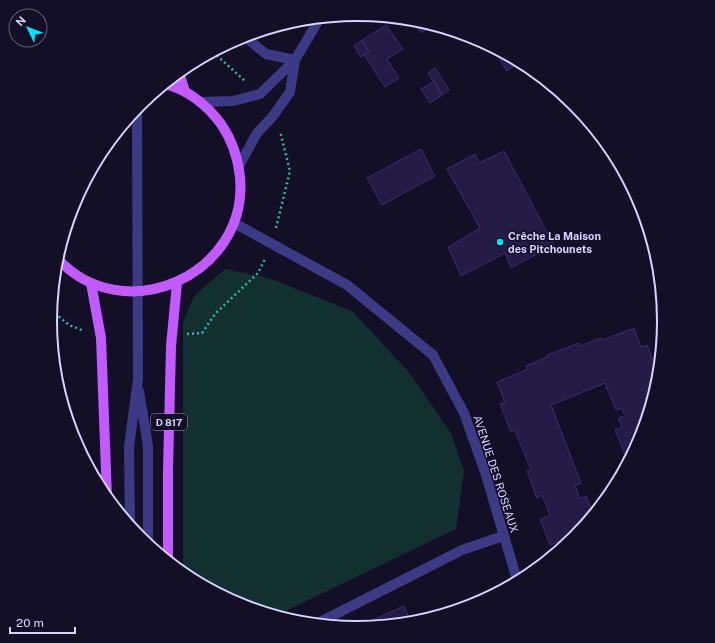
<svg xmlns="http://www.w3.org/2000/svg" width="715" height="643" viewBox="0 0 715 643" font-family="'Public Sans',sans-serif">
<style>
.green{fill:#12302f}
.building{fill:#241b47;stroke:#3b2d73}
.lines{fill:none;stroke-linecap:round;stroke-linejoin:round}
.path{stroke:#2fb8b0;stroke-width:2.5;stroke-dasharray:2 3;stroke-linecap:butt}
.lane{stroke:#3d3a85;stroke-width:10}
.street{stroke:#3d3a85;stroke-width:10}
.primary{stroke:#c25bff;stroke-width:10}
.poi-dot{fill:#00e5ff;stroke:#130f26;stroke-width:1.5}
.labels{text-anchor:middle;stroke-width:3;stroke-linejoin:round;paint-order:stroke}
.shield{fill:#130f26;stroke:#9e99be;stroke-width:1}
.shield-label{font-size:10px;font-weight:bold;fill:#d9d4ff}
.poi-label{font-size:11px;font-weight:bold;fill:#d9d4ff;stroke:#130f26;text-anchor:start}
.street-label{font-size:11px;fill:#d9d4ff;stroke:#130f26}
.rim{fill:none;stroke:#d9d4ff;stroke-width:2}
</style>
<rect width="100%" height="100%" fill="#130f26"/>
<!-- green -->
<path class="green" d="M225,269L269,278L352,311L408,371L451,433L464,471L456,529L275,616L240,606L183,574V322L195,295Z"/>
<!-- building -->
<path class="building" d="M412,19L418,20L433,25L421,33Z
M386,25L403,49L387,59L399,78L385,87L364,55L369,52L362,40Z
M362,40L369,52L361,57L354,46Z
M504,53L513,58L517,64L507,71L498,57Z
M435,68L449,90L442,95L428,73Z
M434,81L442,95L430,103L421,89Z
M421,149L435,176L382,205L367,178Z
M504,151L554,245L511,268L505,253L461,276L448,247L480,228L447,169L475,154L479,163Z
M634,328L641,347L647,345L658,373L652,375L657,388L642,439L633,456L631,452L625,454L615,430L622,427L618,418L625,416L621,408L616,410L605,383L551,405L581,483L575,486L580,499L586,496L594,516L575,539L563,549L560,541L550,545L540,519L550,515L542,495L537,498L527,471L531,470L515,430L511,432L500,404L505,402L497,382L528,369L526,366L547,357V355L579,343L580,346L601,338L603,340Z
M404,606L411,624L353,629Z"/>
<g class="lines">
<!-- path -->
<path class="path" d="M213,52L245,81
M276,228L290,171L280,131
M51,310L69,325L84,331
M187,334L202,333L215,314L258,273L265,259"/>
<!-- lane -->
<path class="lane" d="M139,391L148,446V545
M130,526L129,447L138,379L137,108
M314,625L462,550L503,536"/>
<!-- street -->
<path class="street" d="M244,36L266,54L295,60
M200,102L233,101L260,94L295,60L320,18
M239,166L257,133L273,116L290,92L295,60
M234,223L347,285L433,355L464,413L485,472L518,583"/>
<!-- primary -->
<path class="primary" d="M179,72L185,92
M57,258C123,331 249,275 240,177C238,158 232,140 221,124C207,105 187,89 165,84
M91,283L101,338L107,498
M168,561V470L171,346L177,283"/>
</g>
<!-- markers -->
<circle class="poi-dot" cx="500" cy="242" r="4"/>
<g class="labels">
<!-- shield labels -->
<rect class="shield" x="151" y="414" width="36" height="16" rx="3"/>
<g class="shield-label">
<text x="169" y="426">D 817</text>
</g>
<!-- poi labels -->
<g class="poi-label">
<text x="508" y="240">Crêche La Maison<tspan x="508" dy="13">des Pitchounets</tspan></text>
</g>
<!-- street labels -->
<g class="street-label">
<text transform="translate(496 474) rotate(72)" y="4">AVENUE DES ROSEAUX</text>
</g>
</g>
<!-- crop -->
<path d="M0 0H715V643H0ZM57 321a300 300 0 1 1 600 0a300 300 0 1 1-600 0Z" fill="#130f26" fill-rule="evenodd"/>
<path class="rim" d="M57 321a300 300 0 1 1 600 0a300 300 0 1 1-600 0Z"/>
<!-- north arrow -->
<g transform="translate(28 28) rotate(313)"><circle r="19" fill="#130f26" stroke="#625e7d"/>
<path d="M0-3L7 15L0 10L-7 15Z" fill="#00e5ff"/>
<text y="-6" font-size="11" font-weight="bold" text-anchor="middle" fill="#d9d4ff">N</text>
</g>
<!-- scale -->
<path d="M10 627v6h65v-6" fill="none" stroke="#d9d4ff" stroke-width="2"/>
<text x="16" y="627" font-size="12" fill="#d9d4ff" stroke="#130f26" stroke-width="3" paint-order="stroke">20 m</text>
</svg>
